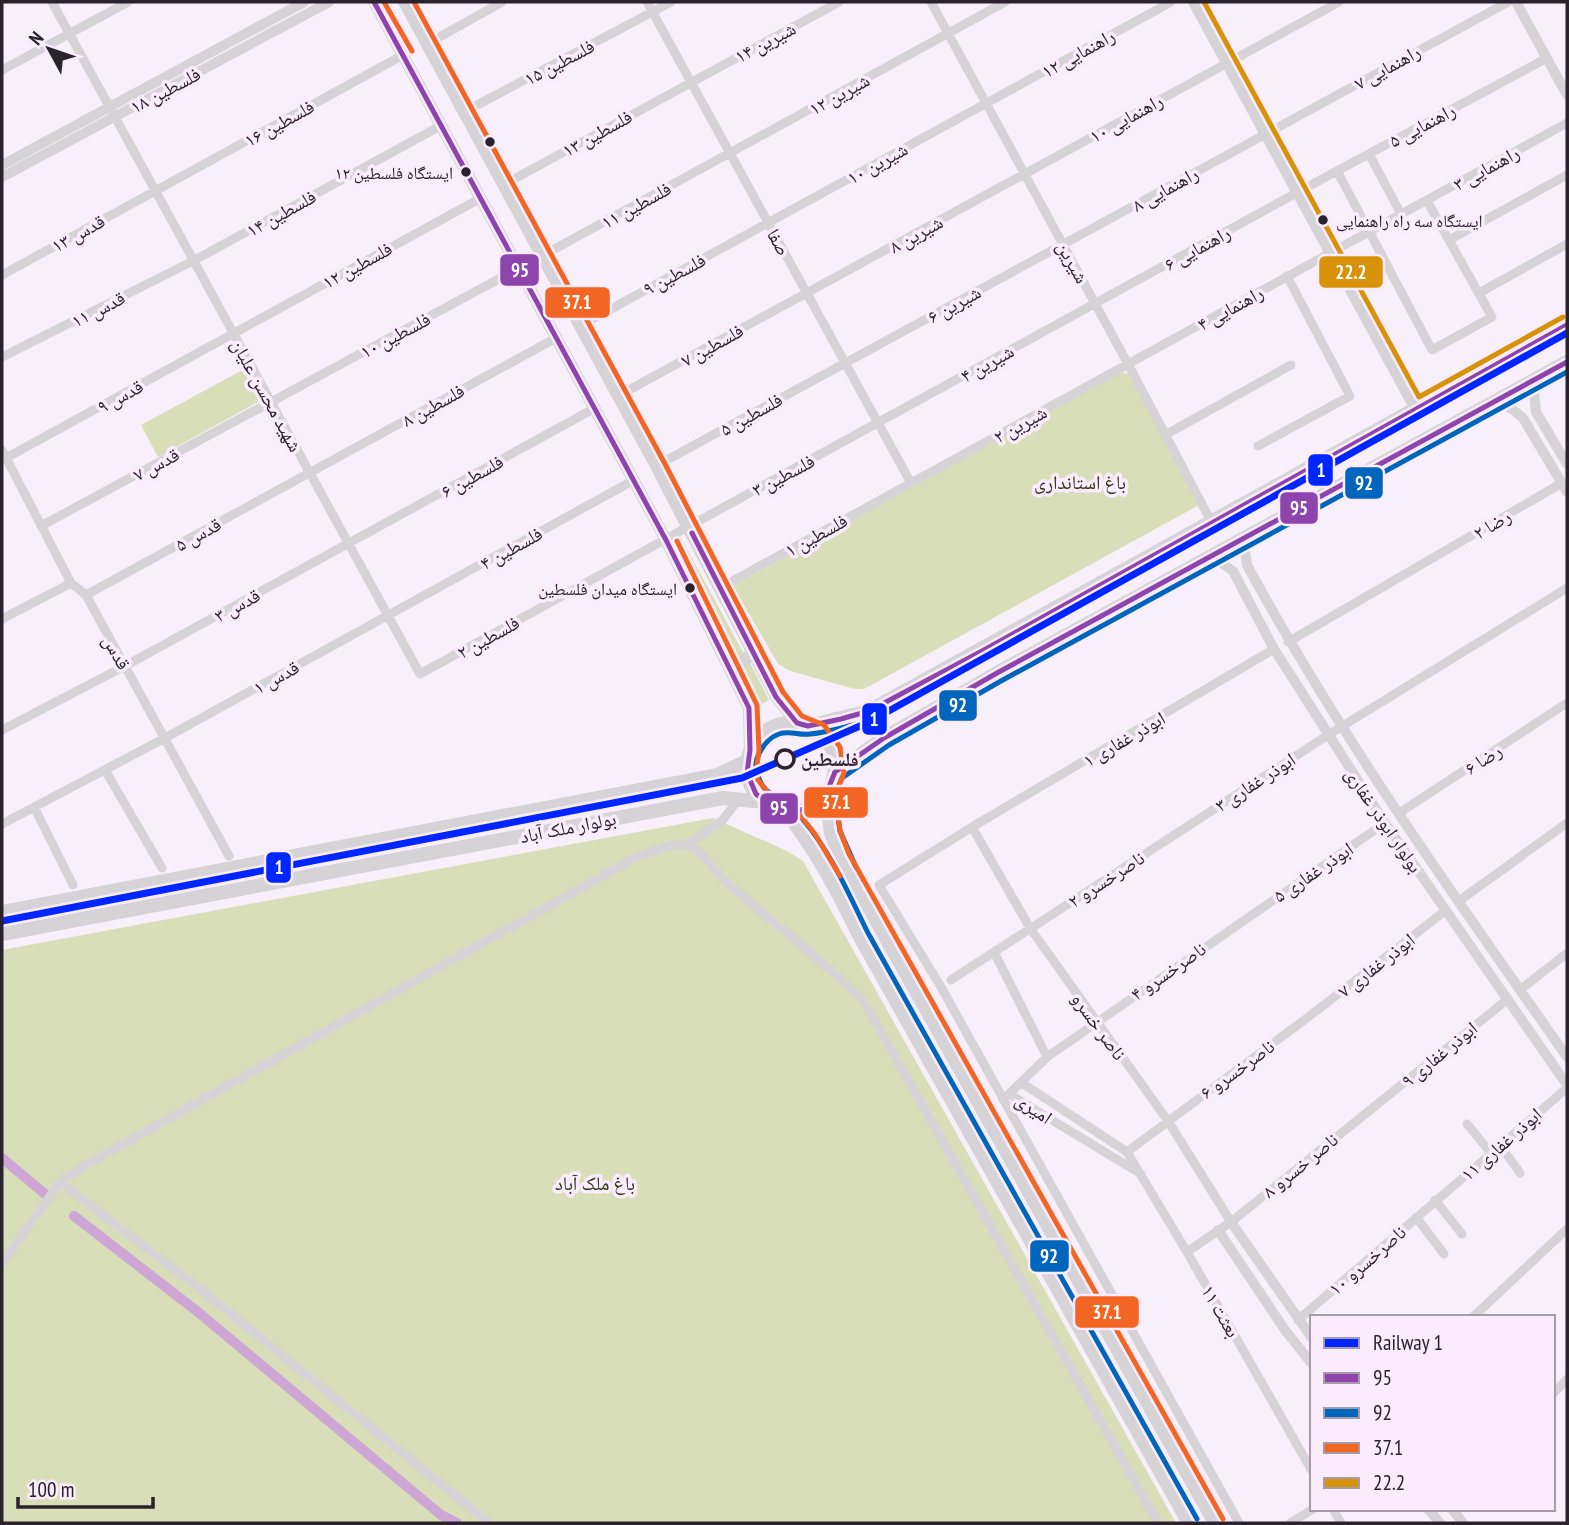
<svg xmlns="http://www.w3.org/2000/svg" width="1569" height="1525" viewBox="0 0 1569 1525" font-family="'PT Sans Narrow','Noto Naskh Arabic',sans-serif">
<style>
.green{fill:#d8dfb8}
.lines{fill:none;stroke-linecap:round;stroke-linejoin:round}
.canal{stroke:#cda6d6;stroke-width:10}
.minor{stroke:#d5d3d6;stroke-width:9}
.tertiary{stroke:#d5d3d6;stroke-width:10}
.secondary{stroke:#d5d3d6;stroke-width:12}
.primary{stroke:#d5d3d6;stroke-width:14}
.bus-1-casing{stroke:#faebfd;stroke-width:10}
.bus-2-casing{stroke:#faebfd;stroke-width:10}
.bus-3-casing{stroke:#faebfd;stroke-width:10}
.bus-4-casing{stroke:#faebfd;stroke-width:10}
.bus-1{stroke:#8e44ad;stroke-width:5}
.bus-2{stroke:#0065bd;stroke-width:5}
.bus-3{stroke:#f26522;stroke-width:5}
.bus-4{stroke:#d89207;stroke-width:5}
.rail-1-casing{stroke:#faebfd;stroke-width:12}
.rail-1{stroke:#0026ff;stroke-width:7}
.bus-dot{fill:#2a222c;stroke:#faebfd;stroke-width:2.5}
.stop-dot{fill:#faebfd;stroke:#2a222c;stroke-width:3.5}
.labels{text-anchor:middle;stroke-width:7;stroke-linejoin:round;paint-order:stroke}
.bus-label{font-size:17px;fill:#2a222c;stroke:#faebfd;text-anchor:end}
.street-label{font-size:19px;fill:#2a222c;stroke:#faebfd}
.park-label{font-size:19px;fill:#2d3511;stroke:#faebfd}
.stop-label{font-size:19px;font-weight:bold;fill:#2a222c;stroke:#faebfd;text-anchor:start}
.line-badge{stroke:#faebfd;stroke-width:2.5}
.badge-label{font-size:19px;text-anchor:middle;font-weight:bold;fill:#fff}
</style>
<rect width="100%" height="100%" fill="#f7eff9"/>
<!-- green -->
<path class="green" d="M248,367L265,398L158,457L141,425Z
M1121,372L1129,374L1199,505L864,689H855L790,671L778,664L733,586Z
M680,536L744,654L735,661L675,539Z
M749,661L769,700L754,708L737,669Z
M713,818L787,851L803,861L1176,1523H2V950Z"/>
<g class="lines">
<!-- canal -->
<path class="canal" d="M2,1158L45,1194
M74,1216L198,1312L441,1515L457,1523"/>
<!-- minor -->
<path class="minor" d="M52,2L420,674L1298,192L1547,58
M647,2L911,483
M931,2L1128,364L1212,523
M427,44L502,2
M2,70L128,2
M464,112L671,2
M1369,154L1401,214
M1337,171L1432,350L1492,317L1427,201
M503,185L839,2
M1449,240L1567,175
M542,256L1005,2
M2,275L403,55
M1479,293L1567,244
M580,326L1171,2
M2,357L193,261L442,125
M618,396L1339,2
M1165,435L1291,365
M1258,446L1350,396L1287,276
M2,450L71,583L86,595L229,856
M6,458L481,198
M656,466L1508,2
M41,526L519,268
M720,588L1567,123
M86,595L556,338
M2,619L71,583
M1288,642L1562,483
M2,730L125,666L595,408
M105,770L162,868
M34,807L73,885
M1399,813L1567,703
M2,824L165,738L634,480
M972,827L1030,928L1168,1121L1231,1222
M686,845C709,855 709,867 725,881C771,922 821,958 864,1002L1158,1523
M1459,901L1567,823
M994,952L1047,1057
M951,980L1328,735L1567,588
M1520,990L1567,953
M1022,1083L1127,1152L1187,1252L1312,1471
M1467,1124L1491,1153
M1500,1145L1520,1173
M1127,1152L1307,1018L1445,911
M1141,1174L1009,1094L1047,1057L1385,823
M60,1182L205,1293L489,1523
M1435,1200L1462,1234
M1416,1217L1444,1254
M1187,1252L1231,1222L1508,999
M2,1264L60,1182L82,1167L640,855L673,845H686L722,821L738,800
M1473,1317L1567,1229
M1298,1320L1567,1088
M1553,1394L1567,1379
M1333,1509L1341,1523
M1239,1523L941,987L879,885L972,827L1274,649
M1290,1523L1313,1509"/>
<!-- tertiary -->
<path class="tertiary" d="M1516,2L1567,95
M2,165L304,2
M2,177L329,2
M1533,381L1536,412L1567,464
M1497,401L1512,409L1523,418L1567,492
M1249,536L1245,551L1247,565C1340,737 1455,897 1567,1057
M1204,561L1220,562L1233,571L1274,649L1385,823L1567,1085
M1231,1222L1312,1338
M1218,1230L1285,1330L1312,1364
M1428,1509L1440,1523
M1452,1509L1463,1523"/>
<!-- secondary -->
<path class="secondary" d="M374,2L666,540L749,708L750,750
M404,2L656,466L776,697L797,723
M1194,2L1416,409
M519,268L542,256
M726,662L731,665L742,663L750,655L751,649"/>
<!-- primary -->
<path class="primary" d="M747 767a44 44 0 1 1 88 0a44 44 0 1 1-88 0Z
M808,726L869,711L1567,325
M835,772L884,738L997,673L1567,362
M826,794L831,833L841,858L1215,1523
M785,811C816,850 838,892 860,937L1189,1523
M2,912L717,775L747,761
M2,934L723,798L764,802"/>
<!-- bus-1 casing -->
<g class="bus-1-casing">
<path id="bus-1" d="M374,2L666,540L749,708L750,750L747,773L756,794L774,808L797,811L808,808L826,794L835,772L884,738L997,673L1567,362
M692,533L776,697L797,723L808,726L841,719L869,711L984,650L1567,325"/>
</g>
<!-- bus-2 casing -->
<g class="bus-2-casing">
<path id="bus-2" d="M856,867L840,831L835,795L842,778L889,745L1001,681L1567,372
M1197,1519L868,933C849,895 832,854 804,821C800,815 796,808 790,804C774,792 764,797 757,773C752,759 765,739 779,734C790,730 800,736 810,734C831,732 854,725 873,719L1567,335"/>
</g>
<!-- bus-3 casing -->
<g class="bus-3-casing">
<path id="bus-3" d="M384,2L412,51
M414,2L664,462L783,692L802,716L824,725L840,747L844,773L835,795L840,831L849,854L1223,1519
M677,541L757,705L759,750L756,772L758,780L770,795L792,805L815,834L840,876"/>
</g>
<!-- bus-4 casing -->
<g class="bus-4-casing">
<path id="bus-4" d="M1204,2L1419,397L1563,317"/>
</g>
<!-- bus-1 -->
<use href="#bus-1" class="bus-1"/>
<!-- bus-2 -->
<use href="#bus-2" class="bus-2"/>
<!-- bus-3 -->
<use href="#bus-3" class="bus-3"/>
<!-- bus-4 -->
<use href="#bus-4" class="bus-4"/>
<!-- rail-1 casing -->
<g class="rail-1-casing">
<path id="rail-1" d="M2,921L742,778L869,722L1567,333"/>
</g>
<!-- rail-1 -->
<use href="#rail-1" class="rail-1"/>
</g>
<!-- markers -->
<g class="bus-dot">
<circle cx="490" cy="142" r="6"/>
<circle cx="466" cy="172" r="6"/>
<circle cx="1323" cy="220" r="6"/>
<circle cx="690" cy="588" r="6"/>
</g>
<circle class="stop-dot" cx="785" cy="759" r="9"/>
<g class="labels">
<!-- bus labels -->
<g class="bus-label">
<text x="453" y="179">ایستگاه فلسطین ۱۲</text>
<text x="1336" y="227" text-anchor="start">ایستگاه سه راه راهنمایی</text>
<text x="677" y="595">ایستگاه میدان فلسطین</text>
</g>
<!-- street labels -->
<g class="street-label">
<text transform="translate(765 42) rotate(-28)" y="7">شیرین ۱۴</text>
<text transform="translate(1078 53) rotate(-29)" y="7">راهنمایی ۱۲</text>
<text transform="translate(559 62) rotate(-28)" y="7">فلسطین ۱۵</text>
<text transform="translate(1387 67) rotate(-29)" y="7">راهنمایی ۷</text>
<text transform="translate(165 90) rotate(-28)" y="7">فلسطین ۱۸</text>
<text transform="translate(839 94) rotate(-29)" y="7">شیرین ۱۲</text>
<text transform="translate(1126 118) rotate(-29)" y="7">راهنمایی ۱۰</text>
<text transform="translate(279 123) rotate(-29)" y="7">فلسطین ۱۶</text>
<text transform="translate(1422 125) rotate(-28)" y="7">راهنمایی ۵</text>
<text transform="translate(597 133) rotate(-29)" y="7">فلسطین ۱۳</text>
<text transform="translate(877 163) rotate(-29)" y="7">شیرین ۱۰</text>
<text transform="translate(1486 168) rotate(-29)" y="7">راهنمایی ۳</text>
<text transform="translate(1165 189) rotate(-29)" y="7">راهنمایی ۸</text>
<text transform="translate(636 205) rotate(-29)" y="7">فلسطین ۱۱</text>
<text transform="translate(281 213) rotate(-29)" y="7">فلسطین ۱۴</text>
<text transform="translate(78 233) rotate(-29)" y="7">قدس ۱۳</text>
<text transform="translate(916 234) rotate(-29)" y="7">شیرین ۸</text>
<text transform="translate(779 242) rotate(61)" y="7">صفا</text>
<text transform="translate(1197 248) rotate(-29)" y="7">راهنمایی ۶</text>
<text transform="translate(1073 262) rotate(61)" y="7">شیرین</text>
<text transform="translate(357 265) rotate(-29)" y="7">فلسطین ۱۲</text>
<text transform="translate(674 274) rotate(-28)" y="7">فلسطین ۹</text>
<text transform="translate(954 304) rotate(-29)" y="7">شیرین ۶</text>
<text transform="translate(1230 308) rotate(-29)" y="7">راهنمایی ۴</text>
<text transform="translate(98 309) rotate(-27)" y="7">قدس ۱۱</text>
<text transform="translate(395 335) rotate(-28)" y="7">فلسطین ۱۰</text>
<text transform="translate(712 345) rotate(-29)" y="7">فلسطین ۷</text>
<text transform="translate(987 363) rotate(-29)" y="7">شیرین ۴</text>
<text transform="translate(267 395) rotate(61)" y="7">شهید محسن علیان</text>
<text transform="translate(120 396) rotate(-29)" y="7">قدس ۹</text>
<text transform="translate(433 405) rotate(-29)" y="7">فلسطین ۸</text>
<text transform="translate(751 414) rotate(-29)" y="7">فلسطین ۵</text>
<text transform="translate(1020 424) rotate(-29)" y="7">شیرین ۲</text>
<text transform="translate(156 464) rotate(-28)" y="7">قدس ۷</text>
<text transform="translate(783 475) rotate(-28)" y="7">فلسطین ۳</text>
<text transform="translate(472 476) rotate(-29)" y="7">فلسطین ۶</text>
<text transform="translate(1492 524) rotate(-31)" y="7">رضا ۲</text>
<text transform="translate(198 534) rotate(-29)" y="7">قدس ۵</text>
<text transform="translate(816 535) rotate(-29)" y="7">فلسطین ۱</text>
<text transform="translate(511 548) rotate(-29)" y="7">فلسطین ۴</text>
<text transform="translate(237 605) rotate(-29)" y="7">قدس ۳</text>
<text transform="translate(488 637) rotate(-29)" y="7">فلسطین ۲</text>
<text transform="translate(117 652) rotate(61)" y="7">قدس</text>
<text transform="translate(276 677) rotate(-29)" y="7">قدس ۱</text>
<text transform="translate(1124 739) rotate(-30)" y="7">ابوذر غفاری ۱</text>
<text transform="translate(1483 759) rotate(-33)" y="7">رضا ۶</text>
<text transform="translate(1255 782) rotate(-33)" y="7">ابوذر غفاری ۳</text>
<text transform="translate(1384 820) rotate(56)" y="7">بولوار ابوذر غفاری</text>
<text transform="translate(568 827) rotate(-11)" y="7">بولوار ملک آباد</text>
<text transform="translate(1313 872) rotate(-34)" y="7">ابوذر غفاری ۵</text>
<text transform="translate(1106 879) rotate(-33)" y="7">ناصرخسرو ۲</text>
<text transform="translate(1376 965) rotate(-38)" y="7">ابوذر غفاری ۷</text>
<text transform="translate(1168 971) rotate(-35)" y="7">ناصرخسرو ۴</text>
<text transform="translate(1099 1026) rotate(54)" y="7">ناصر خسرو</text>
<text transform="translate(1439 1054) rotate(-39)" y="7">ابوذر غفاری ۹</text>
<text transform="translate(1237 1069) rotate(-36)" y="7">ناصرخسرو ۶</text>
<text transform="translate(1034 1108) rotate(34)" y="7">امیری</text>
<text transform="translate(1501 1144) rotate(-41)" y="7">ابوذر غفاری ۱۱</text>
<text transform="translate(1300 1165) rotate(-39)" y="7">ناصر خسرو ۸</text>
<text transform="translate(1367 1260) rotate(-41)" y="7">ناصرخسرو ۱۰</text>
<text transform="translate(1221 1311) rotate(60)" y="7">بعثت ۱۱</text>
</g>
<!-- park labels -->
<g class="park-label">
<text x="1080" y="489">باغ استانداری</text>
<text x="595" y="1190">باغ ملک آباد</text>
</g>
<!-- stop labels -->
<g class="stop-label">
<text x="801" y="766">فلسطین</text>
</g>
</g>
<g class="line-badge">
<rect x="499" y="253" width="41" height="34" rx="7" fill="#8e44ad"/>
<rect x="1318" y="255" width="66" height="34" rx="7" fill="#d89207"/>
<rect x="544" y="286" width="67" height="33" rx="7" fill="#f26522"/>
<rect x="1307" y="453" width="27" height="34" rx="7" fill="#0026ff"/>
<rect x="1344" y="466" width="40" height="34" rx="7" fill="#0065bd"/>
<rect x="1279" y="491" width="40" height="34" rx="7" fill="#8e44ad"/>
<rect x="938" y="689" width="40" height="33" rx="7" fill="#0065bd"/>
<rect x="861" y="702" width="27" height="34" rx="7" fill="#0026ff"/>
<rect x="803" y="786" width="66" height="33" rx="7" fill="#f26522"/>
<rect x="759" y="792" width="40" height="33" rx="7" fill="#8e44ad"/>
<rect x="265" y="851" width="27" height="33" rx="7" fill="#0026ff"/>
<rect x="1029" y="1239" width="41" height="34" rx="7" fill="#0065bd"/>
<rect x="1074" y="1295" width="66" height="34" rx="7" fill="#f26522"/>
</g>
<g class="badge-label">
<text x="520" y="277">95</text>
<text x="1351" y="279">22.2</text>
<text x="577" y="309">37.1</text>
<text x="1321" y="477">1</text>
<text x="1364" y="490">92</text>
<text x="1299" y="515">95</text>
<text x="958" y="712">92</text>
<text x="874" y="726">1</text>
<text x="836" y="809">37.1</text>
<text x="779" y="815">95</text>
<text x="279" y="874">1</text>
<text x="1049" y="1263">92</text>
<text x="1107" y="1319">37.1</text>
</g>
<!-- border -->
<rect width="1569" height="1525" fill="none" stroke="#2a222c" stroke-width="7"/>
<!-- legend -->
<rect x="1310" y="1315" width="245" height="196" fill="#faebfd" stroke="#a79ba9" stroke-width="2"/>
<rect x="1324" y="1338" width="35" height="10" fill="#0026ff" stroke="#a79ba9" stroke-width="2"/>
<text x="1373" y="1350" font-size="21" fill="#2a222c">Railway 1</text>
<rect x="1324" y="1373" width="35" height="10" fill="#8e44ad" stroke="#a79ba9" stroke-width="2"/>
<text x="1373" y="1385" font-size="21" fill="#2a222c">95</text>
<rect x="1324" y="1408" width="35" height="10" fill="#0065bd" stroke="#a79ba9" stroke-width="2"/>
<text x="1373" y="1420" font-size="21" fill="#2a222c">92</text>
<rect x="1324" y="1443" width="35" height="10" fill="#f26522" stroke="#a79ba9" stroke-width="2"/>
<text x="1373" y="1455" font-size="21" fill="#2a222c">37.1</text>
<rect x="1324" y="1478" width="35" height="10" fill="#d89207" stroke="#a79ba9" stroke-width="2"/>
<text x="1373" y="1490" font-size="21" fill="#2a222c">22.2</text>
<!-- north arrow -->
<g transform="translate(49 49) rotate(310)" stroke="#faebfd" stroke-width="5" paint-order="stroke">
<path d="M0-5L12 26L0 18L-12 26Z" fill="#2a222c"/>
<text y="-10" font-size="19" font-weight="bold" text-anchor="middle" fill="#2a222c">N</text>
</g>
<!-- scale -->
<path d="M18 1497v10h135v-10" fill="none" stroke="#2a222c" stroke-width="3.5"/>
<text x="28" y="1497" font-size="21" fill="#2a222c" stroke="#faebfd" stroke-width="5" paint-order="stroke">100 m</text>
</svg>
